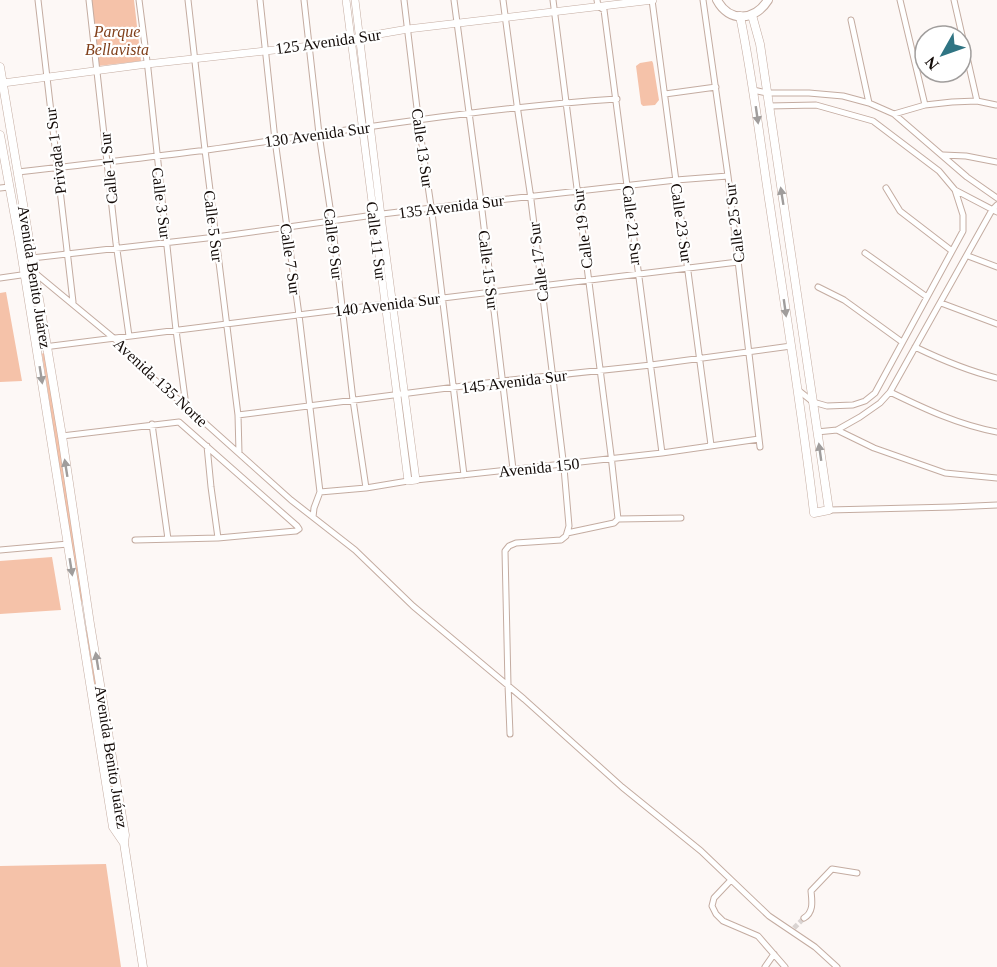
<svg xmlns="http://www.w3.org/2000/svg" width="997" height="967" viewBox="0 0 997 967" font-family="'Times New Roman',serif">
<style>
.green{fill:#f5c2a9}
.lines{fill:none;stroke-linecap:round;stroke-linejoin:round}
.minor-tunnel{stroke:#dad4d2;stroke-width:5;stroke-dasharray:5 2.5;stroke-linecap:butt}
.minor-casing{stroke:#c4aca1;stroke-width:7}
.tertiary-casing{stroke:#c4aca1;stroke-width:8}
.secondary-casing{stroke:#c4aca1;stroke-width:9}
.primary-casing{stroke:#c4aca1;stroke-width:10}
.minor{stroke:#fff;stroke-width:5}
.tertiary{stroke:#fff;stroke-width:7}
.secondary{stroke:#fff;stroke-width:8}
.primary{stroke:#fff;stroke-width:8}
.oneway{fill:#a09d9c}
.labels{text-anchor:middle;stroke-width:4.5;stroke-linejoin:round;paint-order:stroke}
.park-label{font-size:16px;font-style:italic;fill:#803f1a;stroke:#fff}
.street-label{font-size:16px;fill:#120a07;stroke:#fff}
</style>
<rect width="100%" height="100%" fill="#fdf8f6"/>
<!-- green -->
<path class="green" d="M91,0H134L141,61L98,66Z
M652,61L653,63L659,100L655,105L643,106L641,104L636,66L640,63Z
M6,292L22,381L0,382V293Z
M43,353L45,354L84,599L81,602L80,600L42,354Z
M52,557L61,610L0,614V561Z
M86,630L89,631L118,822L116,824Z
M106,864L121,967H0V866Z"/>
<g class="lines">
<!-- minor-tunnel -->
<path class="minor-tunnel" d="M794,928L804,918"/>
<!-- minor casing -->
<g class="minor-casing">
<path id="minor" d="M38,0L73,302
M89,0L116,243L129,336
M139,0L148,69L176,330L186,406
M188,0L205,150L238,415L239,453
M260,0L275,140L299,315L320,492L314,508L313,517
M304,0L319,134L332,221L353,400L366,488
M404,0L419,125L432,213L464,475
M454,0L481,202L513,469
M503,0L518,112L530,192L564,468L569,526L566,536L561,540L516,543L509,546L505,551L508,685L510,734
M553,0L611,455L618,519
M597,0L598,6L604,10L662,453
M652,0L711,445
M703,0L728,176L760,447
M900,0L925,105
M954,0L977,101
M851,20L869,103
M753,90L767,93H809L843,96L869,103L894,114L967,177L997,198
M665,94L716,87
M769,106L816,105L873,121L939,171L955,190L997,212
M894,114L925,105L952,102L977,101L996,105
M943,155L966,156L997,162
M18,172C81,165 144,158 207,150C343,131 480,108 617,99
M0,188L9,187
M886,188L900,211L952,251
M865,253L927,297
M968,256L997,267
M32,258L216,237L374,215L481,202L676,180L728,176
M0,278L35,273L122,345L150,376L186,406L291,500L355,550L413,606L524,699L622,787L701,851L769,916L815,947L837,967
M818,287L844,300L902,342
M941,303L997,324
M915,347C942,360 968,371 997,378
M36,348L378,305L443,298L738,262
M798,390L813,402L827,406L853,405L865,401L875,393L963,231V215L955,190
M890,392C925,409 959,425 997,432
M238,415L502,381L651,365L791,346
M152,424L168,539
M837,430L874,448L945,473L997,478
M817,432L837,430L860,417L880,403L890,392L992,210L997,205
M62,436L179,422L297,526L299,529L296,531L218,538L135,540
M207,446L211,487L218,538
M416,480L662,453L759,439
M320,492L366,488L408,481
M829,510L952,507L997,505
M567,533L614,523L618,519L681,518
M0,550L68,544
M731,880L714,898L712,906L716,914L723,921L758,936L785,967
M804,918C814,912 812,901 811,891L832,869L857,873
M765,967L774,954"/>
</g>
<!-- tertiary casing -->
<g class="tertiary-casing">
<path id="tertiary" d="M346,0L408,481L416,480L382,224L355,0
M3,83L147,64L310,46L408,29L653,0"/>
</g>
<!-- secondary casing -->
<g class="secondary-casing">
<path id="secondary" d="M740,16C753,79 760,142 770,206C785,308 802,410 814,513L829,510L760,44L752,15
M0,67L62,436L90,624L125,835L124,843L143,967
M0,135L19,239L113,827L124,843"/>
</g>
<!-- primary casing -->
<g class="primary-casing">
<path id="primary" d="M717,0C729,23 755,21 768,0"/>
</g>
<!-- minor -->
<use href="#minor" class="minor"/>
<!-- tertiary -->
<use href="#tertiary" class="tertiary"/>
<!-- secondary -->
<use href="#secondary" class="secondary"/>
<!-- primary -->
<use href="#primary" class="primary"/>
</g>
<!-- one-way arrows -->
<defs><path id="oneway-solid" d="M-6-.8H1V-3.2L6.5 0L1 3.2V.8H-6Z" transform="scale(1.5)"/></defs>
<g class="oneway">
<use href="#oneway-solid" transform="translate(757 115) rotate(82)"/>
<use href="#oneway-solid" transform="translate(782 196) rotate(-99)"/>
<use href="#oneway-solid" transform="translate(785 308) rotate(82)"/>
<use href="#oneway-solid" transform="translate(41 375) rotate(81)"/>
<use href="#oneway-solid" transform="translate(820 452) rotate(-98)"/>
<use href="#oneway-solid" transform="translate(66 468) rotate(-99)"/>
<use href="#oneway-solid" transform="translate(71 567) rotate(81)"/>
<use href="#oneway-solid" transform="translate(97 661) rotate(-99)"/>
</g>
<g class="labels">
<!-- park labels -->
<g class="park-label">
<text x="117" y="37">Parque<tspan x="117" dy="18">Bellavista</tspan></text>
</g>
<!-- street labels -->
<g class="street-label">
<text transform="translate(328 41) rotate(-8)" y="6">125 Avenida Sur</text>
<text transform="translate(317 134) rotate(-8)" y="6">130 Avenida Sur</text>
<text transform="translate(423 148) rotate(82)" y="6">Calle 13 Sur</text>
<text transform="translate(55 151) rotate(-97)" y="6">Privada 1 Sur</text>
<text transform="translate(108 168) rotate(-96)" y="6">Calle 1 Sur</text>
<text transform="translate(162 203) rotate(83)" y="6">Calle 3 Sur</text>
<text transform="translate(451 206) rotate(-7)" y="6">135 Avenida Sur</text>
<text transform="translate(682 223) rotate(82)" y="6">Calle 23 Sur</text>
<text transform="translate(734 223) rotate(-97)" y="6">Calle 25 Sur</text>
<text transform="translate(633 225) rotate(83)" y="6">Calle 21 Sur</text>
<text transform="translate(214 226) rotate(83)" y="6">Calle 5 Sur</text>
<text transform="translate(582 229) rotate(-97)" y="6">Calle 19 Sur</text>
<text transform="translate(377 241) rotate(83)" y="6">Calle 11 Sur</text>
<text transform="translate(334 244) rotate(83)" y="6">Calle 9 Sur</text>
<text transform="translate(291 259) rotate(82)" y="6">Calle 7 Sur</text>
<text transform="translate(538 262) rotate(-97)" y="6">Calle 17 Sur</text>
<text transform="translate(489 270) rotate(83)" y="6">Calle 15 Sur</text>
<text transform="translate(35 277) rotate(81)" y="6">Avenida Benito Juárez</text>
<text transform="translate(387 304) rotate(-7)" y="6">140 Avenida Sur</text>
<text transform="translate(514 381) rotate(-7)" y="6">145 Avenida Sur</text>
<text transform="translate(161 382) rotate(43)" y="6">Avenida 135 Norte</text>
<text transform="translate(539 467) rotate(-6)" y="6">Avenida 150</text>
<text transform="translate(112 757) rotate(81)" y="6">Avenida Benito Juárez</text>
</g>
</g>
<!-- north arrow -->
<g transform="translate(943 54) rotate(230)"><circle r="28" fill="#ffffff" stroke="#a09d9c" stroke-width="1.5"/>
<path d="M0-4.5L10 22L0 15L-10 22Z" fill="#2f7483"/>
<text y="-9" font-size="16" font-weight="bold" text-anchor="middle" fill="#120a07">N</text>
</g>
</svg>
